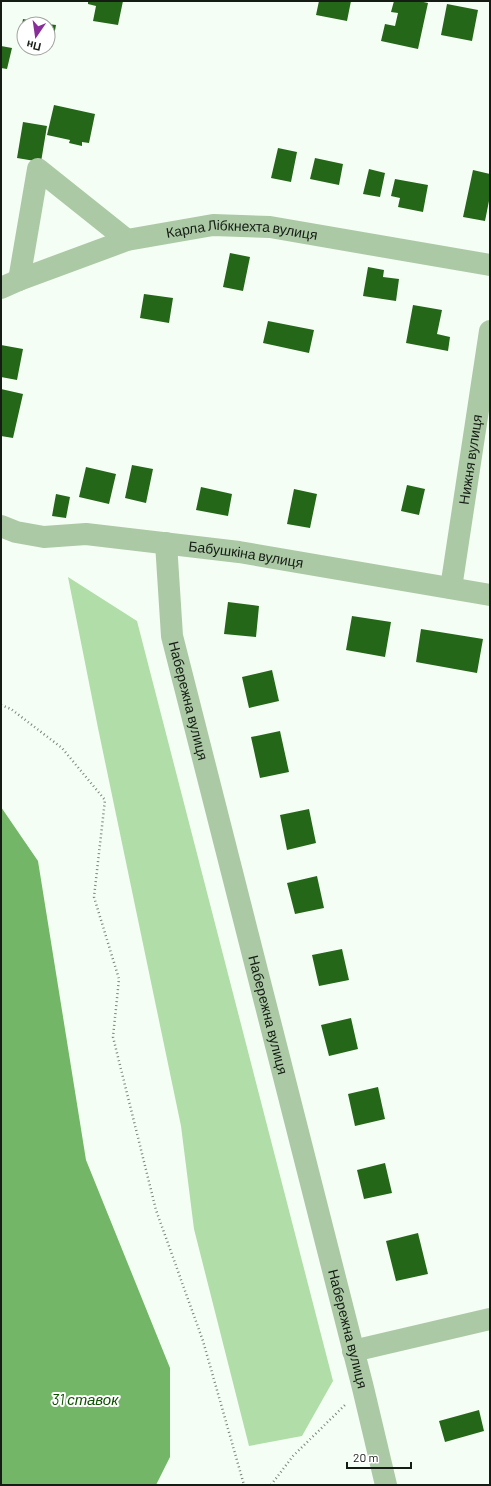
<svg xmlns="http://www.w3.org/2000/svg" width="491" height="1486" viewBox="0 0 491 1486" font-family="Barlow,sans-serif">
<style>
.green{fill:#b0dda8}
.water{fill:#74b668}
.building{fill:#256719}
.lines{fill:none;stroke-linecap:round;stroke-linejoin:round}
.path{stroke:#7c857b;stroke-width:2.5;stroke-dasharray:1 3;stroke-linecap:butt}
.minor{stroke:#acc9a6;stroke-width:22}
.labels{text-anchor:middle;stroke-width:4;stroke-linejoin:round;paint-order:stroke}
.street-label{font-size:14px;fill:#141c13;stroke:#fff}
.water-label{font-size:15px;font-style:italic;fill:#0d5100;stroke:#fff}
</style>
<rect width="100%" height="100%" fill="#f5fef4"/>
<!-- green -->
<path class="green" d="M68,577L137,621L333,1381L302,1436L249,1446L194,1229L181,1126L98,728Z"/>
<!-- water -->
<path class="water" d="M1,807L38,861L86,1160L170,1368V1457L156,1485H1Z"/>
<!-- building -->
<path class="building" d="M88,1H123L118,25L93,21L96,6L88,4Z
M319,1H351L347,21L316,15Z
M394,1H419L428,3L418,49L381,41L385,24L395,26L398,13L391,12Z
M447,4L478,10L472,41L441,35Z
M23,19L45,23V24H24V42L19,41Z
M48,24L56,25L52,47L48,46Z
M1,46L12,48L7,69L1,68Z
M54,105L95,114L89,143L82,142V146L69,143L70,140L47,135Z
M23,122L47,126L41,162L17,158Z
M278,148L297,152L291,182L271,178Z
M315,158L343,164L339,185L310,179Z
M369,169L385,173L380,197L363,194Z
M473,170L490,174V196L485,221L463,217Z
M395,179L428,185L423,212L398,207L400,198L391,196Z
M230,253L250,257L243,291L223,287Z
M368,267L384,270L383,277L399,279L396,301L363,296Z
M144,294L173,298L169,323L140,318Z
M413,305L442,310L437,334L450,337L448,351L406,343Z
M268,321L314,330L309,353L263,343Z
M1,345L23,349L17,380L1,377Z
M1,389L23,394L13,438L1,436Z
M132,465L153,469L146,503L125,498Z
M86,467L116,474L109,504L79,497Z
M407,485L425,489L419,515L401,511Z
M201,487L232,494L228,516L196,510Z
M294,489L317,494L310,528L287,524Z
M56,494L70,497L66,518L52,516Z
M228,602L259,606L256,637L224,634Z
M352,616L391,622L385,657L346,650Z
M421,629L483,639L477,673L416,662Z
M272,670L279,701L249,708L242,677Z
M280,731L289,772L260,778L251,737Z
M309,809L316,843L287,850L280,815Z
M317,876L324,908L295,914L287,883Z
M342,949L349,980L319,986L312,955Z
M351,1018L358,1049L329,1056L321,1025Z
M378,1087L385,1119L355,1126L348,1094Z
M385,1163L392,1193L364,1199L357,1170Z
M418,1233L428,1274L396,1281L386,1241Z
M479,1410L484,1431L445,1442L439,1421Z"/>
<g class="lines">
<!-- path -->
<path class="path" d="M1,705L11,709L62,748L105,800L94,897L119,979L113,1037L156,1210L203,1341L244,1485
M271,1485L293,1456L345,1405"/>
<!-- minor -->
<g class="minor">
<path d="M19,280L38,169L127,240"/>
<path id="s1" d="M1,288L19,280L127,240L213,225L270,227L490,265"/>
<path id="s2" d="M1,526L16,532L44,537L86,534L239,552L490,595"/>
<path id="s3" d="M166,543L172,636L363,1388L386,1485"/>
<path id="s4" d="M451,588L490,331"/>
<path d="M353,1351L490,1319"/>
</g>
</g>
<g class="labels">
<!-- street labels -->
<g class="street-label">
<text dy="5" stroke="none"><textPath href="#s1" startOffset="251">Карла Лібкнехта вулиця</textPath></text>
<text dy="5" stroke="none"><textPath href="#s4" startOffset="130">Нижня вулиця</textPath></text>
<text dy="5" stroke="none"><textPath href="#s2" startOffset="248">Бабушкіна вулиця</textPath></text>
<text dy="5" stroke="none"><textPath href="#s3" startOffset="160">Набережна вулиця</textPath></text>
<text dy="5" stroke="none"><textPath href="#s3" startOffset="484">Набережна вулиця</textPath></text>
<text dy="5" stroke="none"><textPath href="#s3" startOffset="808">Набережна вулиця</textPath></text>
</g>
<!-- water labels -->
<g class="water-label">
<text x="85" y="1405">31 ставок</text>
</g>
</g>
<!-- border -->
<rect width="491" height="1486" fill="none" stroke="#141c13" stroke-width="4"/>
<!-- north arrow -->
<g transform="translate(36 36) rotate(193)"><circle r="19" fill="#ffffff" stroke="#a1a4a1"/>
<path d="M0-3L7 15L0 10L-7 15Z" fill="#882d99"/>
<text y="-6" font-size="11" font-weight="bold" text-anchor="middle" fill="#141c13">Пн</text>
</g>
<!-- scale -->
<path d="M347 1462v6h64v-6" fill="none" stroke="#141c13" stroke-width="2"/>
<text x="353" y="1462" font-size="12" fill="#141c13" stroke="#ffffff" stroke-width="3" paint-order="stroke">20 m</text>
</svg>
